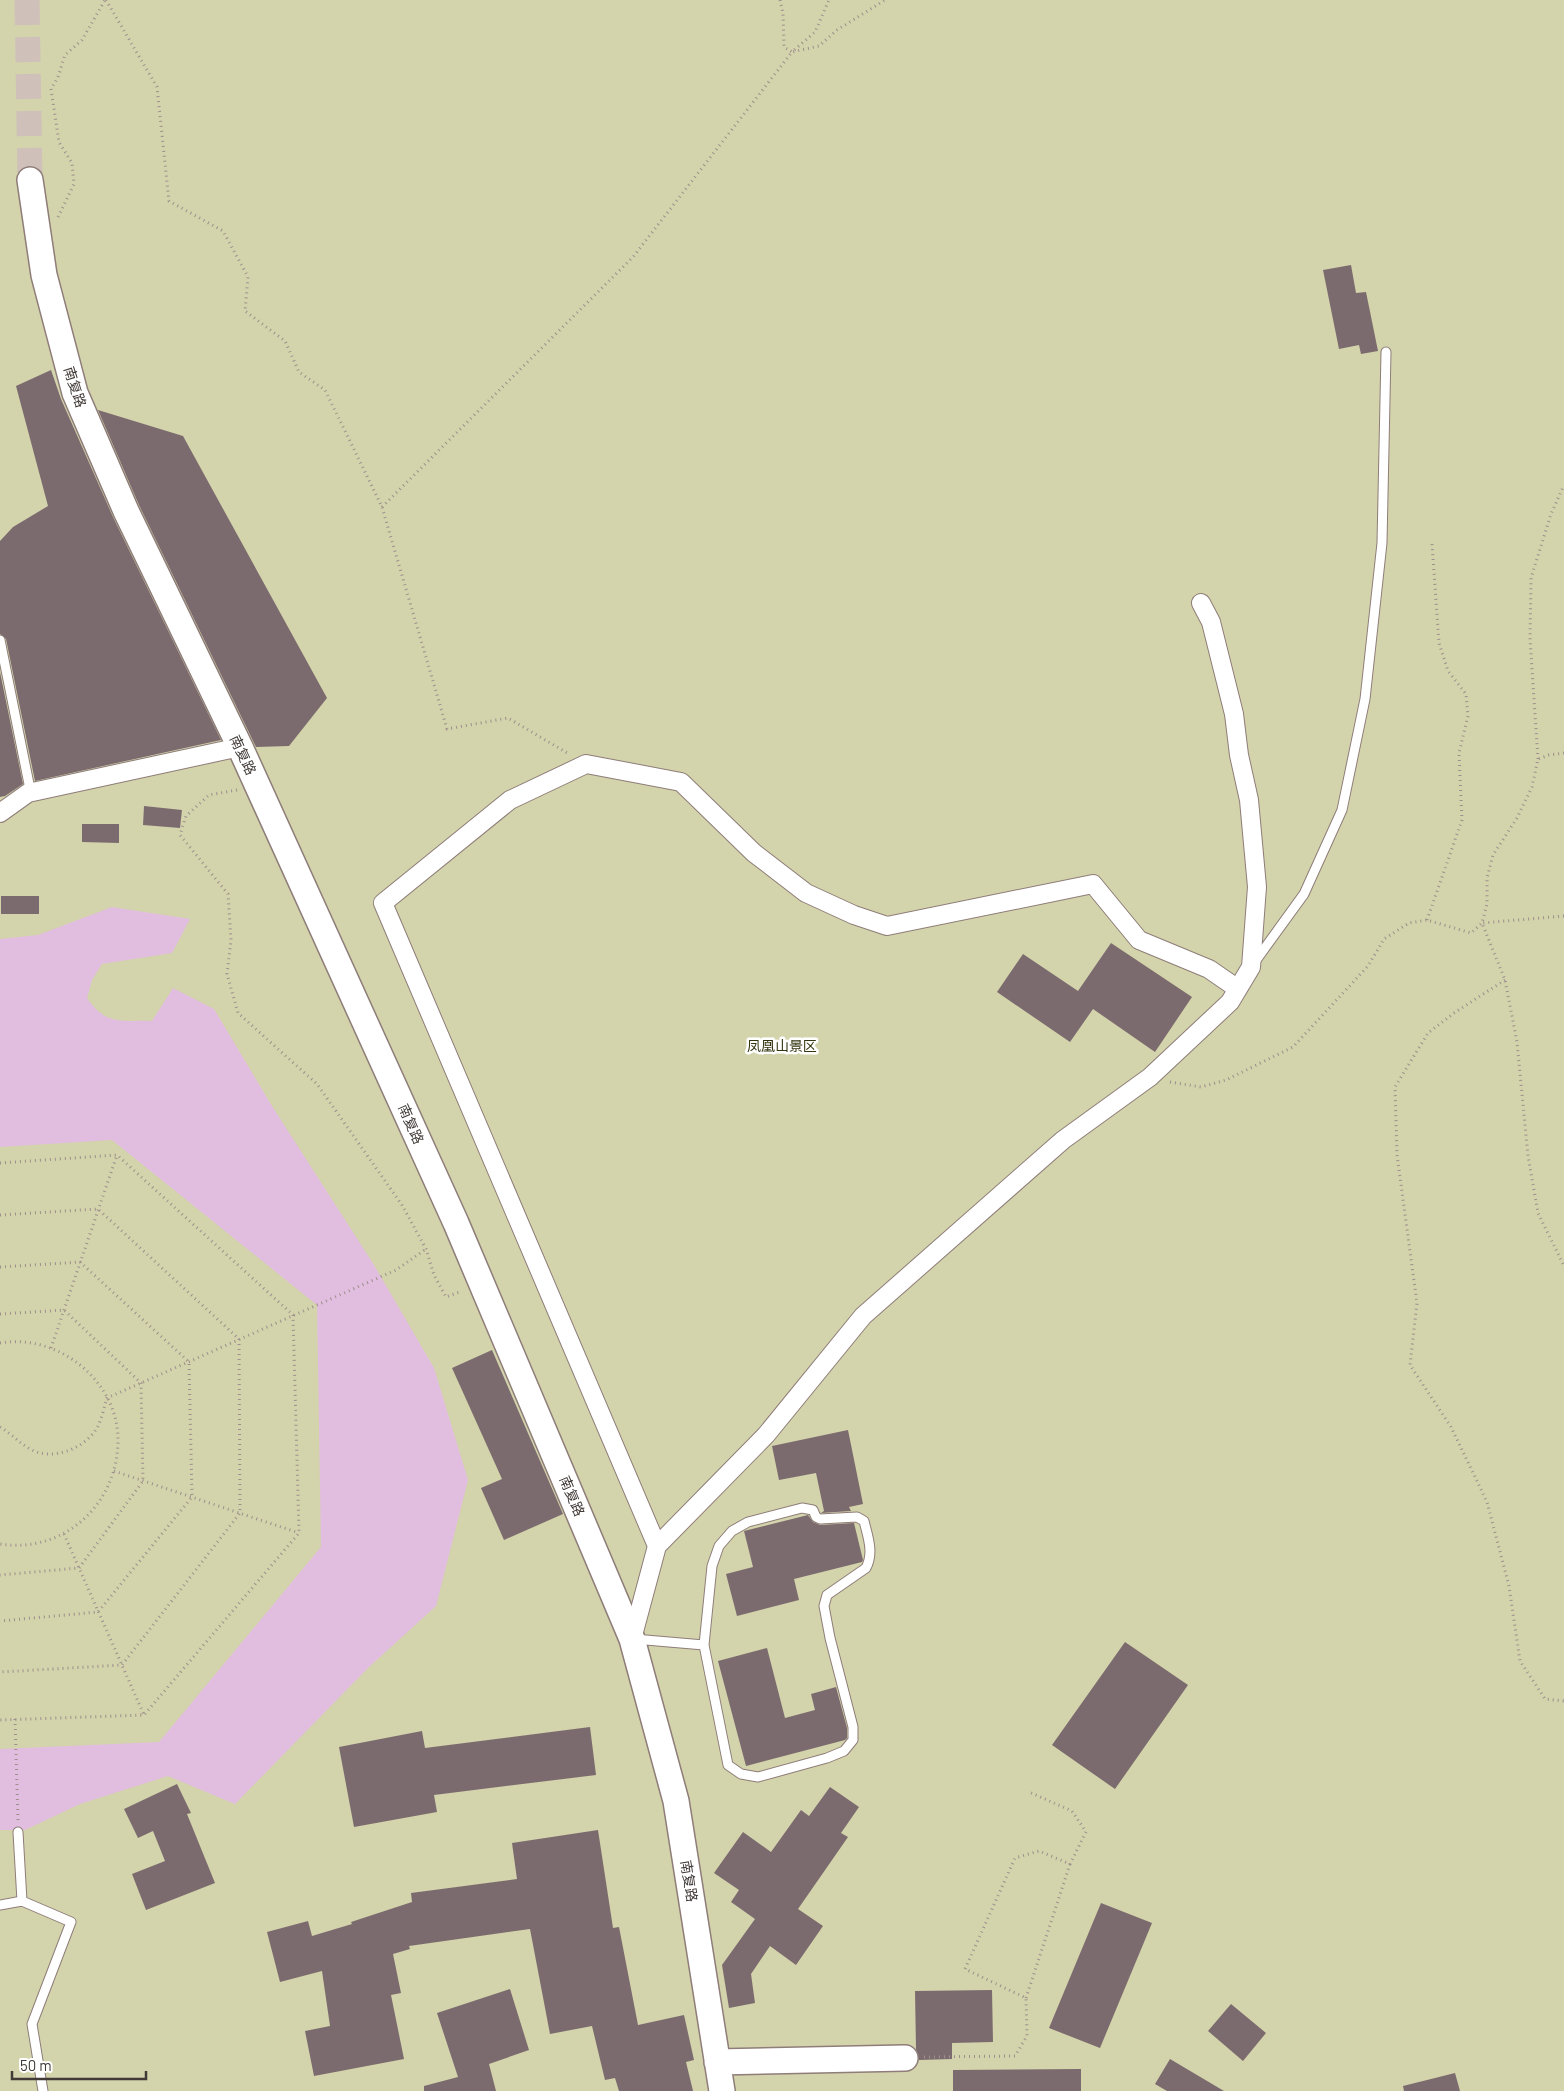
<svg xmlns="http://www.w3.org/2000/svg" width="1564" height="2091" viewBox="0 0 1564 2091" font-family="Barlow,'Noto Sans SC',sans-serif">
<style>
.green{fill:#d3d3ac}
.water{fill:#e1bedf}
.building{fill:#7c6b6e}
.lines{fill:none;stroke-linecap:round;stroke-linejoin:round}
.secondary-tunnel{stroke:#cfc0ba;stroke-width:25;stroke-dasharray:25 12;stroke-linecap:butt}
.lane-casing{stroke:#8e7d78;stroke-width:11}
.street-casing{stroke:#8e7d78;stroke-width:20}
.secondary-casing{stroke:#8e7d78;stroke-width:28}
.path{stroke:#9d908c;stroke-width:3;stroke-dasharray:1 4;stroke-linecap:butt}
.lane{stroke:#fff;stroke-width:9}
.street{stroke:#fff;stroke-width:18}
.secondary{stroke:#fff;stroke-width:25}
.labels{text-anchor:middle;stroke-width:5;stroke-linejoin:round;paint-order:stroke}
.street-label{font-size:14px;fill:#413a37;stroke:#fff}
.park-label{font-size:14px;fill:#353410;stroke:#fff}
</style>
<rect width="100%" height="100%" fill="#f3e1db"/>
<!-- green -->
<path class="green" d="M0,0H1564V2091H0Z"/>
<!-- water -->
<path class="water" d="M112,907L190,919L172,953L102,964L92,980L87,998C106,1026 121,1020 152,1021L173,988L214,1009L272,1106L374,1265L434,1368L468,1480L436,1606L369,1667L235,1804L168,1776L80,1804L25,1830H0V1749L159,1742L321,1547L317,1305L112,1140L0,1147V939L38,935Z"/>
<!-- building -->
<path class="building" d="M1351,265L1356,293L1366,292L1378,351L1361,354L1359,345L1339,349L1323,270Z
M51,370L61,399L113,517L221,740L35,781L6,639L0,634V541L13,527L48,506L16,386Z
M98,410L183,436L327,698L289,746L256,747L139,505Z
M0,672L23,784L5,796L0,797Z
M144,806L182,810L180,828L143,825Z
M82,824H119V843L82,842Z
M1,896H39V914H1Z
M1111,943L1192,997L1155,1052L1093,1009L1070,1042L997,992L1023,954L1078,991Z
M492,1350L563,1514L504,1540L481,1488L502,1479L452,1368Z
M848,1430L863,1504L849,1507L851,1511L821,1513L824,1511L816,1473L779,1480L772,1446Z
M808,1515L813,1522L820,1525L854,1523L863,1560L862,1562L794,1579L799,1600L737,1616L726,1574L753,1567L744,1531Z
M1125,1642L1188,1685L1115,1789L1052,1745Z
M767,1648L785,1718L815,1710L811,1694L836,1687L847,1728V1738L845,1740L746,1766L718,1661Z
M590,1727L596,1775L434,1795L437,1812L354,1827L339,1747L422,1731L425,1748Z
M177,1784L191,1813L187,1814L215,1883L146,1910L132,1874L165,1861L153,1831L138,1838L124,1809Z
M830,1787L859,1807L841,1833L848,1837L798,1909L823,1926L796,1965L770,1946L751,1974L755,2003L729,2008L722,1965L755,1919L731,1902L739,1890L714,1873L743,1832L771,1852L801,1810L809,1816Z
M598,1830L613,1928L619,1927L638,2025L684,2015L694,2060L686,2062L693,2091H619L615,2078L605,2080L592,2026L550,2034L530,1929L409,1946L410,1949L393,1954L401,1993L391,1995L404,2059L314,2076L305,2031L330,2026L322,1971L280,1982L267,1932L308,1921L312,1936L352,1924L351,1922L412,1902L411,1893L517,1879L512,1843Z
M1101,1903L1152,1923L1100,2048L1049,2028Z
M510,1989L529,2050L489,2064L496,2091H424V2086L458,2077L437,2013Z
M992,1990L993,2042L952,2043V2059L919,2060L916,2049L915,1991Z
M1231,2004L1266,2033L1243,2061L1208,2031Z
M1170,2059L1224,2091H1167L1155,2084Z
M1081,2069V2091H953V2070Z
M1455,2073L1460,2091H1404L1403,2086Z"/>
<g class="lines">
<!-- secondary-tunnel -->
<path class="secondary-tunnel" d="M27,0L30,180"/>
<!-- lane casing -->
<g class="lane-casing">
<path id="lane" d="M0,640L29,784L28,793
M1254,963L1304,894L1342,810L1365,699L1382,543L1386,352
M802,1508L813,1510L816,1517L820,1519L857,1517L864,1521C868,1537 874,1553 866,1568L827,1595L824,1606L830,1638L853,1727V1740L844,1751L827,1758L758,1777L741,1774L728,1765L704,1645L712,1566L719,1546L732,1531L748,1522Z
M634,1639L704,1645
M22,1901L71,1922L32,2024L43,2091
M0,1905L22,1901L18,1832"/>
</g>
<!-- street casing -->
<g class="street-casing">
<path id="street" d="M0,813L28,793L240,747
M657,1546L383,903L510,800L586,764L681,782L754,853L806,893L854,915L887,926L1093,884L1139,940L1209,969L1238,989
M632,1639L657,1546L766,1435L863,1316L1063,1140L1150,1077L1230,1002L1251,967L1257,887L1249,800L1239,755L1234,714L1211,622L1201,603"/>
</g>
<!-- secondary casing -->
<g class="secondary-casing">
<path id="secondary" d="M30,180L44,275L75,393L126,511L240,747L456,1223L632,1639L676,1801L722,2091
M717,2062L905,2058"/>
</g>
<!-- path -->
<path class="path" d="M106,0L157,87L169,201L223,231L248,277L245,311L285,341L299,372L325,390L382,507L447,729L508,718L569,754
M780,0L783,13L784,47L792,52L815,32L829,0
M58,217L74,184L72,163L59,142L51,89L58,77L65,55L82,40L105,0
M382,507L633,257L792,52L819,46L837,30L885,0
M1538,759L1530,639L1531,578L1551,514L1564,485
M237,790L209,795L186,816L180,835L228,894L231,940L227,974L238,1013L317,1084L402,1205L426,1249L434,1275L446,1297L462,1291
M1564,916L1482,923L1505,980L1517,1042L1528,1156L1538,1213L1564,1266
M1427,920L1462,820L1459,753L1468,716L1466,694L1448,671L1439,643L1432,544
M1505,980L1454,1013L1428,1033L1395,1087L1397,1155L1417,1303L1410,1365L1451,1427L1487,1502L1509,1586L1520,1661L1545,1699L1564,1701
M1170,1082L1201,1087L1226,1080L1293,1047L1368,966L1384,939L1409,923L1427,920L1471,933L1482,923L1487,904V878L1493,855L1517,818L1532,787L1538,759L1549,755L1564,753
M0,1163L117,1155L293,1315L299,1533L144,1715L0,1720
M0,1215L98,1209L239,1339L240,1513L122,1665L0,1672
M0,1267L80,1262L189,1362L192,1497L98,1612L0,1621
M0,1314L64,1310L141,1383L143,1481L79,1568L0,1575
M0,1343C57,1333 118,1380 118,1440C118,1504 64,1554 0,1544
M51,1348L117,1155
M0,1427C12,1434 20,1444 32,1450C54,1461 85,1448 97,1428C102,1419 104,1407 107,1398L396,1270L426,1249
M114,1471L299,1533
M64,1534L144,1715
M15,1719L18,1821
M1026,1998L1070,1864
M924,2057L1015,2056L1027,2036L1026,1998L965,1969L1015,1858L1039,1851L1070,1864L1086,1832L1072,1811L1029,1792"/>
<!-- lane -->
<use href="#lane" class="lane"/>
<!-- street -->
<use href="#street" class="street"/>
<!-- secondary -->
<use href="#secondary" class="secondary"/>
</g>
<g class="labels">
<!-- street labels -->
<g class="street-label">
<text transform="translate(75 387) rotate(72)" y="5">南复路</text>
<text transform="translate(243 755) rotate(65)" y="5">南复路</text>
<text transform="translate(411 1124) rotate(66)" y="5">南复路</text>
<text transform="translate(572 1496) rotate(67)" y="5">南复路</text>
<text transform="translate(689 1881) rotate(81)" y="5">南复路</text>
</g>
<!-- park labels -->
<g class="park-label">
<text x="782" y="1051">凤凰山景区</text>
</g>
</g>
<!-- scale -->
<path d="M12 2071v8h134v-8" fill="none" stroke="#413a37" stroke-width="2.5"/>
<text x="20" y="2071" font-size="15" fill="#413a37" stroke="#ffffff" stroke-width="4" paint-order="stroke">50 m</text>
</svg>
